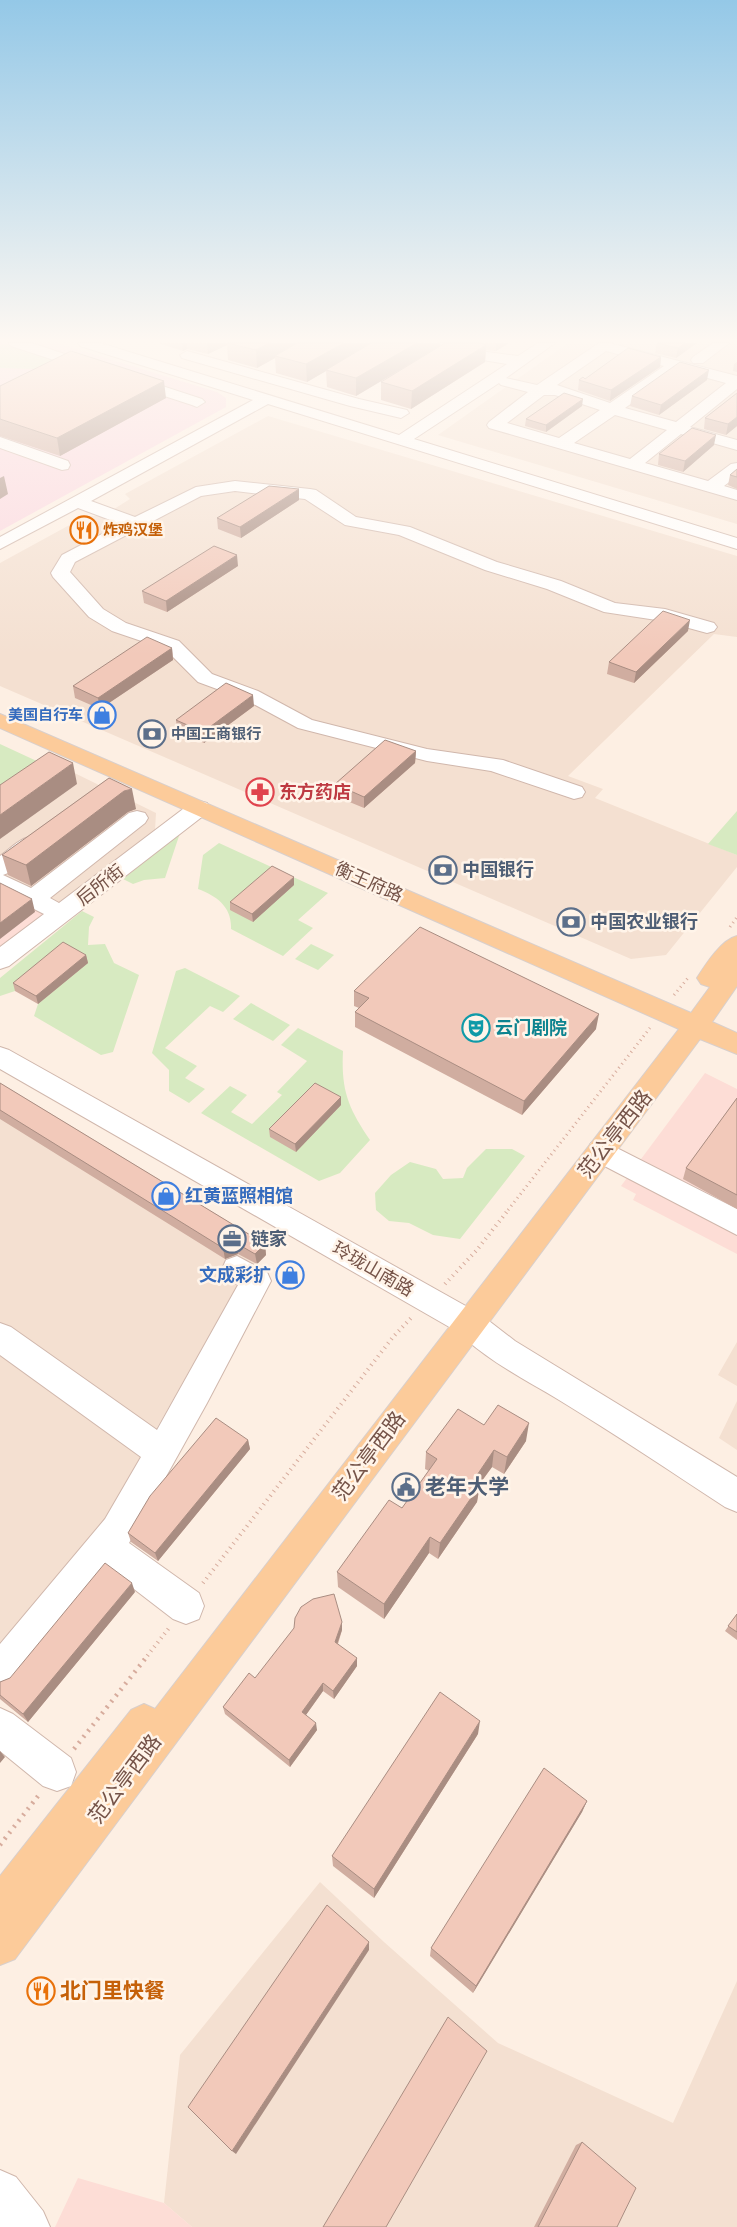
<svg xmlns="http://www.w3.org/2000/svg" width="737" height="2227" viewBox="0 0 737 2227" font-family="'Archivo Narrow','Noto Sans SC',sans-serif">
<style>
.residential{fill:#f4e0d1}
.commercial{fill:#fdddd6}
.medical{fill:#fbd6df}
.green{fill:#d7eac1}
.lines{fill:none;stroke-linecap:round;stroke-linejoin:round}
.minor-casing{stroke:#d0b7ac;stroke-width:2}
.major-casing{stroke:#d8cfcc;stroke-width:2}
.path-far2{stroke:#d7ac9d;stroke-width:3;stroke-dasharray:1 4;stroke-linecap:butt}
.path-far1{stroke:#d7ac9d;stroke-width:4;stroke-dasharray:1 4.5;stroke-linecap:butt}
.path{stroke:#d7ac9d;stroke-width:4.5;stroke-dasharray:2 5.5;stroke-linecap:butt}
.minor{fill:#fff;fill-rule:evenodd}
.major{fill:#fccb9a;fill-rule:evenodd}
.wall{fill:#d0ada0}
.shaded-wall{fill:#a98d82}
.building{fill:#f2c9ba;stroke:#a98d82}
.labels{text-anchor:middle;stroke-width:5;stroke-linejoin:round;paint-order:stroke}
.far-food-label{font-size:15px;font-weight:bold;fill:#c56008;stroke:#fff4e9;text-anchor:start}
.far-shop-label{font-size:15px;font-weight:bold;fill:#366cbe;stroke:#fff4e9;text-anchor:end}
.far-service-label{font-size:15px;font-weight:bold;fill:#4e5e75;stroke:#fff4e9;text-anchor:start}
.health-label{font-size:18px;font-weight:bold;fill:#be3a42;stroke:#fff4e9;text-anchor:start}
.service-label{font-size:18px;font-weight:bold;fill:#4e5e75;stroke:#fff4e9;text-anchor:start}
.street-label{font-size:18px;fill:#755348;stroke:#fff4e9}
.culture-label{font-size:18px;font-weight:bold;fill:#0d838f;stroke:#fff4e9;text-anchor:start}
.shop-label{font-size:18px;font-weight:bold;fill:#366cbe;stroke:#fff4e9;text-anchor:start}
.near-street-label{font-size:21px;fill:#755348;stroke:#fff4e9}
.near-service-label{font-size:21px;font-weight:bold;fill:#4e5e75;stroke:#fff4e9;text-anchor:start}
.near-food-label{font-size:21px;font-weight:bold;fill:#c56008;stroke:#fff4e9;text-anchor:start}
</style>
<rect width="100%" height="100%" fill="#fdefe3"/>
<!-- residential -->
<path class="residential" d="M568,343H737V524L438,435Z
M268,416L737,556V637L714,634L568,776L603,789L595,798L737,855V867L666,955L631,959L0,686V563L86,516H103L130,499L125,494Z
M46,759L156,813L155,830L48,914L0,887V794Z
M0,1093L266,1255L238,1285L96,1535L0,1646Z
M737,1342V1386L718,1375Z
M737,1401V1450L719,1438Z
M320,1882L384,1942L498,2043L673,2123L737,1981V2227H192L164,2203L180,2055Z"/>
<!-- commercial -->
<path class="commercial" d="M0,887L48,914L0,951Z
M705,1073L737,1089V1254L633,1200L636,1194L621,1186Z
M78,2178L164,2203L192,2227H55Z"/>
<!-- medical -->
<path class="medical" d="M0,343H57L217,392L226,398V407L0,531Z"/>
<!-- green -->
<path class="green" d="M0,345H10L71,365L57,372L38,367L34,369L0,368Z
M0,744L41,763L0,794Z
M737,811V855L708,844Z
M180,833L165,878L144,880L133,884L123,879Z
M219,843L328,893L298,920L313,928L283,956L231,929C232,907 217,896 198,889L203,855Z
M82,911L94,917L89,927L88,945L105,944L114,963L139,975L113,1052L101,1055L34,1016L38,1004L87,963L65,951L15,991L0,996V978Z
M311,944L334,955L318,970L295,959Z
M185,968L240,996L223,1012L210,1006L165,1048L197,1066L185,1078L205,1089L189,1103L169,1091V1070L152,1053L176,971Z
M251,1003L290,1025L273,1041L233,1019Z
M298,1028L343,1051C341,1090 348,1108 370,1140L340,1173L319,1181L201,1113L230,1086L247,1095L231,1112L252,1124L282,1095L277,1092L307,1061L281,1045Z
M486,1149H512L525,1156L460,1239L433,1235L409,1223L389,1221L376,1210L375,1193L391,1175L410,1162L436,1169L443,1179L463,1178L467,1168Z"/>
<g class="lines">
<!-- minor casing -->
<g class="minor-casing">
<path id="minor" d="M9,343H31L202,399L205,402L197,407L192,405L11,346Z
M78,343H100L399,435L507,364L471,358L442,346L440,343H460L479,351L518,356L538,343H555L506,378L537,385L599,343H609L737,376V389L690,427L737,440V450L681,434L645,463L708,481L731,464L737,463V476L724,486L737,490V500L489,428L487,425L489,422L528,392L501,385L499,383L414,439L737,538V549L268,404L91,501L135,517L196,487L235,481L310,489L316,490L356,517L410,527L497,562L561,581L615,603L665,609L714,623L717,627L714,631L707,633L663,621L604,612L547,589L485,570L399,535L345,525L305,499L235,491L201,496L75,562L70,572L103,609L126,623L179,641L212,674L258,691L312,720L427,749L503,760L582,787L585,792L582,797L574,799L491,771L427,761L298,728L244,699L198,682L165,649L112,631L89,617L53,577L51,573L62,555L121,524L78,508L0,549V537L253,400L80,346ZM606,351L664,366L610,403L557,385ZM678,370L726,383L676,422L625,408ZM544,395H555L600,410L559,438L507,423ZM615,415L667,430L630,459L574,443Z
M713,343H729L703,363H693L691,360L693,357Z
M187,351L359,399L407,410L409,413L401,418L350,406L182,358L180,355Z
M0,437L68,461L70,465L68,469L62,470L0,448Z
M199,801L207,803L210,808L207,813L9,966L0,969V947L44,914L0,892V856C13,847 25,832 42,837L45,842L42,847L8,873L3,875L31,888L129,813L137,811L145,813L148,818L145,823L50,898L59,903L191,803Z
M0,1047L9,1050L480,1314L515,1341L737,1477V1512L725,1507C670,1471 615,1434 559,1400C524,1379 488,1361 458,1332L0,1069Z
M601,1140L737,1209V1235L591,1159L587,1151L591,1143Z
M237,1256L267,1272L271,1281L207,1403L129,1543L199,1593L204,1606L199,1619L186,1624L173,1619L108,1569L13,1685L0,1690V1644L105,1519L141,1457L0,1355V1323L11,1327L157,1430L238,1285L226,1278L222,1269L226,1260Z
M0,1708L13,1714L71,1758L76,1772L71,1786L57,1791L43,1786L0,1751Z
M0,2170L16,2177L43,2211L50,2227H0Z"/>
</g>
<!-- major casing -->
<g class="major-casing">
<path id="major" d="M0,714L691,1013L710,987L701,984L697,978C706,964 721,940 737,936V986L712,1022L737,1033V1054L700,1039L15,1959L0,1965V1876L131,1710L144,1704L155,1709L679,1029L0,728Z"/>
</g>
<!-- path-far2 -->
<path class="path-far2" d="M730,927L737,917
M674,995L688,978
M508,1210L650,1028"/>
<!-- path-far1 -->
<path class="path-far1" d="M445,1284L476,1251L509,1209
M203,1583L393,1337L412,1317
M144,1660L169,1628"/>
<!-- path -->
<path class="path" d="M74,1749L145,1659
M0,1845L38,1796"/>
<!-- minor -->
<use href="#minor" class="minor"/>
<!-- major -->
<use href="#major" class="major"/>
</g>
<!-- wall -->
<path class="wall" d="M158,343H440V346L445,343H509L496,351L486,350L485,362L411,409L381,400V382L393,374L356,396L327,387L326,371L307,382L276,373L275,358L257,368L228,360L227,345L208,354L187,349L183,351Z
M657,343H697L676,358L655,353Z
M661,357L660,367L610,401L578,390L579,380L585,379Z
M737,362V372L733,371L734,364Z
M707,380L659,415L630,406L632,396Z
M0,386L166,398L60,456L0,436Z
M737,393V426L726,435L704,429L705,418Z
M582,406L546,432L525,426L526,419Z
M714,445L683,472L658,465L659,454Z
M737,469V489L728,485L730,475Z
M299,500L241,538L218,529L217,518Z
M238,566L167,612L144,603L142,591Z
M688,631L634,683L607,674L609,662Z
M172,648L173,660L100,709L75,698L73,686Z
M254,706L204,743L177,731L176,720Z
M416,751L415,763L364,808L335,796V784Z
M109,778L136,809L128,812L31,886L8,875L2,855Z
M294,885L253,922L230,910V902Z
M86,955L88,963L38,1004L15,991L13,983Z
M354,991L596,1029L522,1115L355,1027V1012L359,1008L354,1006Z
M0,1083L265,1244L266,1255L257,1264L238,1254L225,1259L0,1119Z
M737,1098V1209L683,1179L686,1168Z
M341,1105L296,1152L270,1137L269,1129Z
M484,1425L526,1441L504,1474L492,1467L479,1485L477,1502L438,1559L429,1553L384,1619L338,1587L337,1572L402,1508L429,1471L425,1469L426,1452Z
M248,1440L250,1449L158,1561L131,1542L128,1533Z
M135,1592L28,1722L0,1699V1682L10,1678Z
M737,1614V1640L725,1631Z
M342,1630L338,1644L357,1666L334,1699L323,1691L306,1715L317,1730L290,1767L225,1714L223,1707L255,1678Z
M478,1734L374,1898L333,1866L332,1856Z
M587,1801L582,1812L473,1993L430,1956L431,1948Z
M582,2142L617,2227H534L576,2145Z"/>
<!-- shaded-wall -->
<path class="shaded-wall" d="M182,343H187V349L183,351Z
M207,343H226L227,345L208,354Z
M269,343H301L275,356V358L257,368L256,350Z
M344,343H375L326,370V371L307,382L306,364Z
M417,343H440V346L356,396V378Z
M496,343H509L496,351Z
M685,343H697L676,358L678,348Z
M486,345L485,362L411,409L412,391Z
M661,357L660,367L610,401L611,390Z
M709,370L707,380L659,415L661,405Z
M164,381L166,398L60,456L57,438Z
M583,399L582,406L546,432V425Z
M737,417V426L726,435L728,424Z
M716,435L714,445L683,472L685,461Z
M4,476L8,494L0,499V478Z
M299,489V500L241,538L240,527Z
M237,555L238,566L167,612L166,601Z
M690,620L688,631L634,683L636,672Z
M172,648L173,660L100,709L98,698Z
M253,695L254,706L204,743L203,732Z
M416,751L415,763L364,808V797Z
M73,763L77,784L0,839V815Z
M132,789L136,809L128,812L31,886L26,865L124,791Z
M294,877V885L253,922L252,914Z
M32,899L35,912L0,939V923Z
M86,955L88,963L38,1004L36,996Z
M599,1014L596,1029L522,1115L524,1101Z
M341,1097V1105L296,1152L295,1144Z
M236,1243L238,1254L225,1259L223,1248Z
M265,1244L266,1255L257,1264L255,1254Z
M529,1423L526,1441L504,1474L507,1457Z
M248,1440L250,1449L158,1561L155,1553Z
M494,1450L492,1467L470,1497L473,1481Z
M480,1485L477,1502L438,1559L440,1543Z
M430,1537L429,1553L384,1619V1604Z
M132,1583L135,1592L28,1722L23,1714Z
M342,1622V1630L335,1650V1642Z
M357,1658V1666L334,1699L333,1691Z
M323,1683V1691L303,1719L302,1712Z
M480,1721L478,1734L374,1898V1889Z
M316,1723L317,1730L290,1767L289,1760Z
M0,1751L5,1757L0,1763Z
M587,1801L582,1812L473,1993L476,1986Z
M369,1942V1950L236,2154L232,2151Z"/>
<!-- building -->
<path class="building" d="M227,343H269L256,350Z
M297,343H344L306,364L275,356Z
M371,343H417L356,378L326,370Z
M445,343H480L486,345L412,391L381,382Z
M657,343H685L678,348Z
M628,348L661,357L611,390L579,380L583,377L585,379Z
M71,351L164,381L57,438L0,419V386Z
M680,362L709,370L661,405L632,396Z
M564,393L583,399L546,425L526,419Z
M737,393V417L728,424L705,418Z
M692,428L716,435L685,461L659,454Z
M737,469V477L730,475Z
M269,486L299,489L240,527L217,518Z
M214,546L237,555L166,601L142,591Z
M663,611L690,620L636,672L609,662Z
M147,637L172,648L98,698L73,686Z
M226,683L253,695L203,732L176,720Z
M385,740L416,751L364,797L335,784Z
M49,752L73,763L0,815V785Z
M109,778L132,789L124,791L26,865L2,855Z
M272,866L294,877L252,914L230,902Z
M0,883L32,899L0,923Z
M420,927L599,1014L524,1101L355,1012L369,998L354,991Z
M63,942L86,955L36,996L13,983Z
M0,1083L265,1244L255,1254L236,1243L223,1248L0,1110Z
M315,1083L341,1097L295,1144L269,1129Z
M737,1098V1195L686,1168Z
M498,1405L529,1423L507,1457L494,1450L473,1481L480,1485L440,1543L430,1537L384,1604L337,1572L389,1500L402,1508L437,1459L426,1452L458,1409L484,1425Z
M216,1418L248,1440L155,1553L128,1533L150,1496Z
M105,1563L132,1583L23,1714L0,1695V1682L10,1678Z
M334,1594L342,1622L335,1642L357,1658L333,1691L323,1683L302,1712L316,1723L289,1760L223,1707L249,1673L255,1678L294,1628L295,1618L301,1607L313,1599Z
M737,1614V1632L728,1626Z
M440,1692L480,1721L374,1889L332,1856Z
M544,1768L587,1801L476,1986L431,1948Z
M327,1905L369,1942L232,2151L188,2107Z
M448,2017L487,2051L386,2227H323Z
M582,2142L636,2188L617,2227H538Z"/>
<!-- sky -->
<linearGradient id="sky" x2="0" y2="1"><stop stop-color="#94c8e7"/><stop offset="0.52" stop-color="#fef8f2"/><stop offset="1" stop-color="#fef8f2" stop-opacity="0"/></linearGradient>
<rect width="737" height="655" fill="url(#sky)"/>
<!-- icons -->
<defs>
<g id="restaurant-ring" transform="scale(1.4375)"><circle r="9.5" fill="#fff4e9" stroke="#e8710a" stroke-width="1.5"/><path d="M-5-6h1v4h1v-4h1v4h1v-4h1v5L-1.5 .5V6h-2V.5L-5-1ZM5-6V6H3V1.5H1.5Q1.5-4 5-6Z" fill="#e8710a"/></g>
<g id="shop-ring" transform="scale(1.4375)"><circle r="9.5" fill="#fff4e9" stroke="#3f7fe0" stroke-width="1.5"/><path d="M-5-2.5h2.3a2.7 3.5 0 0 1 5.4 0H5L5.5 6h-11ZM-1.5-2.5h3a1.5 2.3 0 0 0-3 0Z" fill="#3f7fe0"/></g>
<g id="bank-ring" transform="scale(1.4375)"><circle r="9.5" fill="#fff4e9" stroke="#5c6f8a" stroke-width="1.5"/><path d="M-6-4H6V4H-6ZM0-2.3a2.3 2.3 0 1 0 0 4.6a2.3 2.3 0 1 0 0-4.6Z" fill="#5c6f8a"/></g>
<g id="pharmacy-ring" transform="scale(1.4375)"><circle r="9.5" fill="#fff4e9" stroke="#e0444e" stroke-width="1.5"/><path d="M-2-6h4v4h4v4h-4v4h-4v-4h-4v-4h4Z" fill="#e0444e"/></g>
<g id="theatre-ring" transform="scale(1.4375)"><circle r="9.5" fill="#fff4e9" stroke="#0f9aa8" stroke-width="1.5"/><path d="M-5-5.5Q0-4 5-5.5V0Q5 5 0 6Q-5 5-5 0ZM-3.3-2.5H-1v1.5H-3.3ZM1-2.5H3.3v1.5H1ZM-2.8 1Q0 5.5 2.8 1Z" fill="#0f9aa8"/></g>
<g id="office-ring" transform="scale(1.4375)"><circle r="9.5" fill="#fff4e9" stroke="#5c6f8a" stroke-width="1.5"/><path d="M-6-3h4V-5.5h4V-3h4V5H-6ZM-1-4.5V-3h2v-1.5ZM-6 0V1H6V0Z" fill="#5c6f8a"/></g>
<g id="civic-ring" transform="scale(1.4375)"><circle r="9.5" fill="#fff4e9" stroke="#5c6f8a" stroke-width="1.5"/><path d="M-.6-6.5H3V-4.5H.6V-3L4-1V1h2V6H-6V1h2V-1L-.6-3ZM-1.2 2.5V6h2.4V2.5Z" fill="#5c6f8a"/></g>
</defs>
<g fill-rule="evenodd">
<use href="#restaurant-ring" x="84" y="530"/>
<use href="#shop-ring" x="102" y="715"/>
<use href="#bank-ring" x="152" y="734"/>
<use href="#pharmacy-ring" x="260" y="792"/>
<use href="#bank-ring" x="443" y="870"/>
<use href="#bank-ring" x="571" y="922"/>
<use href="#theatre-ring" x="476" y="1028"/>
<use href="#shop-ring" x="166" y="1196"/>
<use href="#office-ring" x="232" y="1239"/>
<use href="#shop-ring" x="290" y="1275"/>
<use href="#civic-ring" x="406" y="1487"/>
<use href="#restaurant-ring" x="41" y="1991"/>
</g>
<g class="labels">
<!-- far-food labels -->
<g class="far-food-label">
<text x="103" y="535">炸鸡汉堡</text>
</g>
<!-- far-shop labels -->
<g class="far-shop-label">
<text x="83" y="720">美国自行车</text>
</g>
<!-- far-service labels -->
<g class="far-service-label">
<text x="171" y="739">中国工商银行</text>
</g>
<!-- health labels -->
<g class="health-label">
<text x="279" y="798">东方药店</text>
</g>
<!-- service labels -->
<g class="service-label">
<text x="462" y="876">中国银行</text>
<text x="590" y="928">中国农业银行</text>
<text x="251" y="1245">链家</text>
</g>
<!-- street labels -->
<g class="street-label">
<text transform="translate(369 882) rotate(24)" y="6">衡王府路</text>
<text transform="translate(100 885) rotate(-38)" y="6">后所街</text>
<text transform="translate(373 1269) rotate(30)" y="6">玲珑山南路</text>
</g>
<!-- culture labels -->
<g class="culture-label">
<text x="495" y="1034">云门剧院</text>
</g>
<!-- shop labels -->
<g class="shop-label">
<text x="185" y="1202">红黄蓝照相馆</text>
<text x="271" y="1281" text-anchor="end">文成彩扩</text>
</g>
<!-- near-street labels -->
<g class="near-street-label">
<text transform="translate(615 1134) rotate(-52)" y="7">范公亭西路</text>
<text transform="translate(369 1456) rotate(-53)" y="7">范公亭西路</text>
<text transform="translate(125 1779) rotate(-53)" y="7">范公亭西路</text>
</g>
<!-- near-service labels -->
<g class="near-service-label">
<text x="425" y="1494">老年大学</text>
</g>
<!-- near-food labels -->
<g class="near-food-label">
<text x="60" y="1998">北门里快餐</text>
</g>
</g>
</svg>
